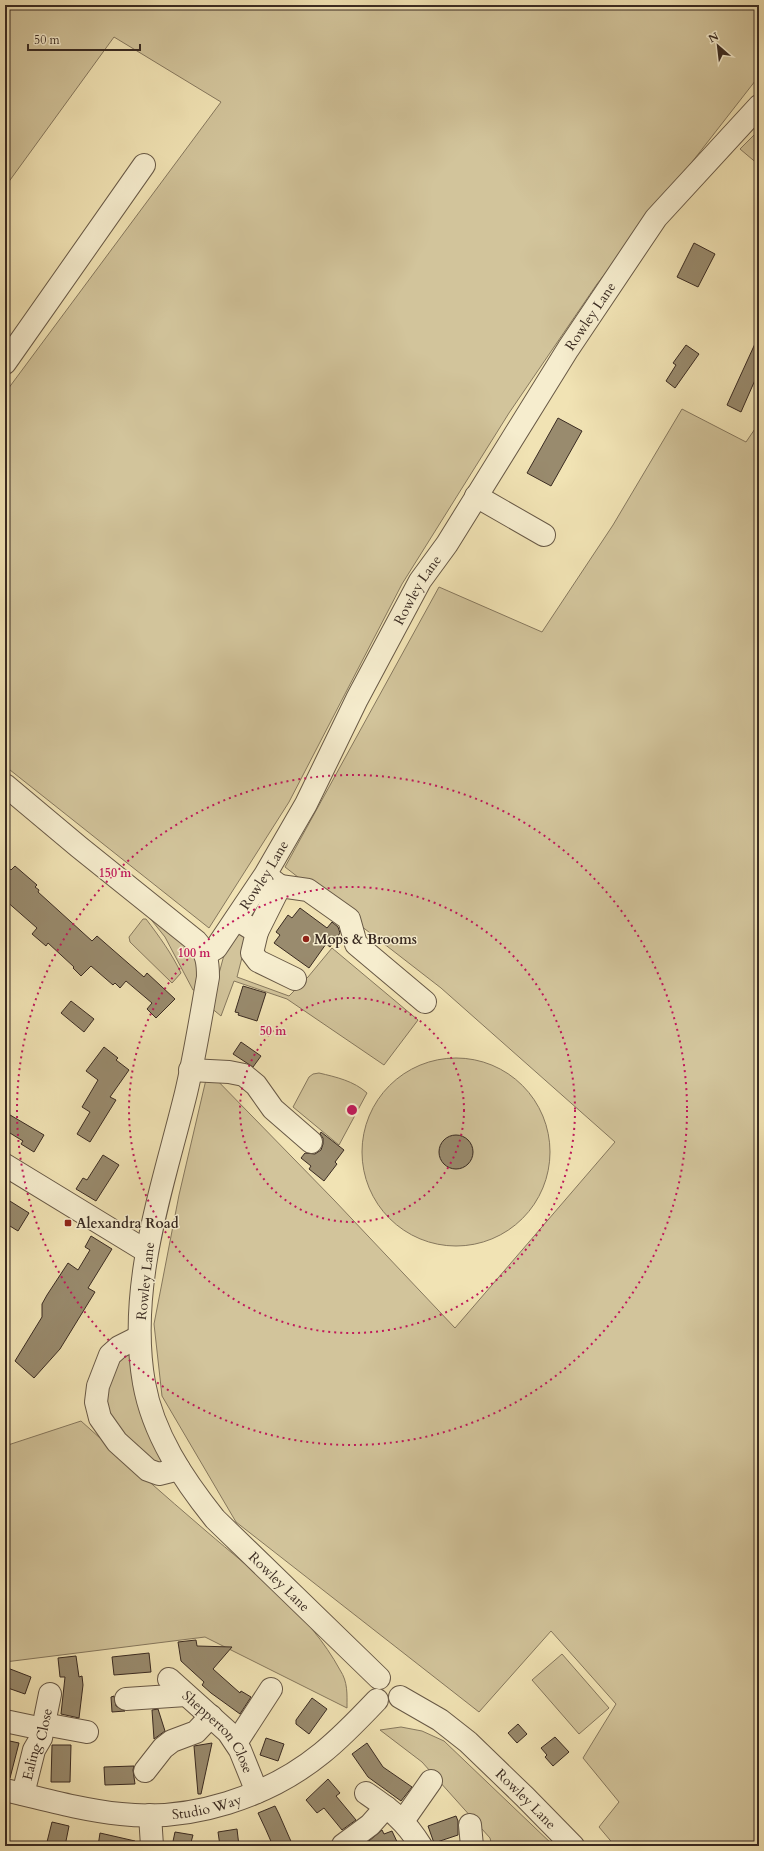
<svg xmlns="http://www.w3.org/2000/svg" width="764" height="1851" viewBox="0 0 764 1851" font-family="Cardo,serif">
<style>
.green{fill:#d2c49b;stroke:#86785e}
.building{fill:#998b6e;stroke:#3a2b22}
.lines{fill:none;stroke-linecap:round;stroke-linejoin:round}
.minor-casing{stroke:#685946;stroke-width:24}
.minor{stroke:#f6edce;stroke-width:22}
.ring{fill:none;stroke:#c2185b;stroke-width:2;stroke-dasharray:2 4}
.poi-dot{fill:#8f2418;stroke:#f6edce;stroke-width:1.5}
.labels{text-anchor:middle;stroke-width:3;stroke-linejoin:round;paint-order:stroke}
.street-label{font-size:14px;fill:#3a2b22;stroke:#f6edce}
.poi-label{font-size:14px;font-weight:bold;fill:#3a2b22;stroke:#f6edce;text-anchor:start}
.centre{fill:#c2185b;stroke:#f6edce;stroke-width:2}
.ring-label{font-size:12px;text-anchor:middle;font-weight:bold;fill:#c2185b;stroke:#f6edce;stroke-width:3;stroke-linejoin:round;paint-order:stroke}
</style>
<rect width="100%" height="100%" fill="#f1e3b4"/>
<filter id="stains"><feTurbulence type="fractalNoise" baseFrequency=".005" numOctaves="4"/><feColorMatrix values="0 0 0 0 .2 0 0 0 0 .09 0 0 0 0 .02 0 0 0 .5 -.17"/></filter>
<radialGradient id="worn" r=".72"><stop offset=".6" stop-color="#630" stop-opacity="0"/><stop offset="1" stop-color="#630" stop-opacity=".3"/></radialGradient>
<!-- green -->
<path class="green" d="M5,5H759V76L597,284L509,413L402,584L289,802L209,928L5,766V393L221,102L114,37L5,187Z
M759,130V165L740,149Z
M682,409L746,442L759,423V1846H615L599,1827L619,1802L583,1758L616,1704L551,1631L479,1712L236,1522L162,1396L154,1324L179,1195L208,1071L334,1200L455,1328L615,1142L441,988L285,867L439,587L542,632L613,525Z
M149,917L183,940L199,961L198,990H193L165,937Z
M143,919H146C159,936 172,954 181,973L172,983L130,942L129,937Z
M237,933L247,938L237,977L289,996L308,977L332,948L418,1020L384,1065L287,999L234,981L221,1016L210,1007L224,955Z
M362 1152a94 94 0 1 1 188 0a94 94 0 1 1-188 0Z
M319,1073C336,1077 354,1081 367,1093L339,1145L293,1107L309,1077L313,1074Z
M130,1353L165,1460L157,1466L118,1433L103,1397L116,1358Z
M81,1421C122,1458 164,1495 206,1531C255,1573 309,1613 340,1670C348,1682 347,1694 347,1708L205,1637L5,1662V1446Z
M562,1654L609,1708L579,1734L532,1680Z
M401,1727L422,1731L444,1741L554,1846H492L490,1838L422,1762L380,1730Z"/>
<!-- building -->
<path class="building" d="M694,243L715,254L698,287L677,277Z
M759,335V371L741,412L727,405Z
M686,345L699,354L675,388L666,381L676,365L673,363Z
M558,418L582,431L551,486L527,473Z
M5,865L11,870L15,866L37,885L35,887L39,890L38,892L92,941L97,936L144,977L147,973L175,999L156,1018L147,1009L152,1003L126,981L120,988L115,983L113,985L91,966L81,976L73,968L74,967L48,943L46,946L32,934L37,928L5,900Z
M300,908L327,928L332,922L338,927L340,933L330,947L326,944L309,968L274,943L280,935L276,932L288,915L292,918Z
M243,986L266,993L257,1021L238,1015L239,1013L235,1012Z
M71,1001L94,1019L84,1032L61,1013Z
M241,1042L261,1056L253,1067L233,1054Z
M104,1047L118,1058L116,1060L129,1070L110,1097L116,1100L90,1142L77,1134L90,1112L82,1107L98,1080L86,1071Z
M5,1112L44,1135L34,1152L21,1144L23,1141L5,1130Z
M321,1132L344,1150L335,1162L337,1164L324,1181L309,1169L311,1166L301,1158L305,1153L315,1154L321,1150L323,1144V1138L320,1134Z
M439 1152a17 17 0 1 1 34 0a17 17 0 1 1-34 0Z
M103,1155L119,1165L96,1201L76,1189L83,1178L87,1180Z
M5,1198L29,1213L18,1231L5,1223Z
M91,1236L112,1249L88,1288L95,1292L60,1349L34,1378L15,1361L42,1317V1304L47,1295L68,1263L78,1270L90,1250L85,1247Z
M196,1640L197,1646L232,1647L213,1669L240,1693L241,1691L251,1697L240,1714L211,1693L202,1685L204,1682L181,1661L178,1642Z
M149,1653L151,1672L114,1675L112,1657Z
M76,1656L79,1677L82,1676L83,1685L79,1718L61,1714L65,1677H60L58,1658Z
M5,1667L31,1677L25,1694L5,1687Z
M114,1696L116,1706L125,1711L112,1712L111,1697Z
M312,1698L327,1709L309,1734L296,1724V1720Z
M158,1709L165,1731L154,1739L152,1710Z
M518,1724L527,1734L517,1743L508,1733Z
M555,1737L569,1752L553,1766L545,1757L547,1755L541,1748Z
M266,1738L284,1744L278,1761L260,1755Z
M5,1740L19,1743L10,1778H5Z
M212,1743L201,1794H198L194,1746Z
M367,1743L383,1767L412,1787L401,1801L368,1777L352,1754Z
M52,1745H71L70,1782H51Z
M134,1766L133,1770L135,1784L105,1785L104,1767Z
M328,1779L340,1793L336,1796L356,1820L342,1830L324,1808L317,1813L306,1800Z
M275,1806L279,1814L293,1846H273L266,1830L258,1813Z
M456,1816L458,1821V1835L434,1843L428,1826Z
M52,1822L69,1826L65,1846H46Z
M237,1829L239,1846H220L218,1832Z
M382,1830L384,1834L392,1831L399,1846H363Z
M175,1832L193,1835L190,1846H172Z
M100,1833L135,1841L134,1846H98Z"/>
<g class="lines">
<!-- minor casing -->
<g class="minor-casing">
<g id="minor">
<path d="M5,363L144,165"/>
<path d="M476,496L544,535"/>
<path id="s1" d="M5,785L79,847L196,941C207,953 208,962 208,977C201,1016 195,1055 186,1093C163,1187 127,1286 144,1383C153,1434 183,1479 215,1519L379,1678"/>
<path d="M280,886L308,890L349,919L356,944L425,1002"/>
<path d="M236,919L257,932L280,886L268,877"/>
<path d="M257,932L252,953L258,961L295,979"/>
<path id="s2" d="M206,954L216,948L265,875L306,804L357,699L420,581L447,544L568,349L656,218L759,106"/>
<path d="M190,1070L229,1072L244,1075L256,1085L273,1109L311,1142"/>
<path d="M5,1165L146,1251"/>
<path d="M139,1337L119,1347L110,1355L98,1386L96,1402L100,1418L117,1442L148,1470L159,1474L179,1469"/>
<path id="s3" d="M169,1679L228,1732L240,1750L257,1792"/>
<path id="s4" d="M400,1697L440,1720L468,1742L525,1797L573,1846"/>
<path d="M126,1699L186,1695"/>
<path d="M5,1721L43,1729"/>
<path d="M44,1724L87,1732"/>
<path d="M236,1743L271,1689"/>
<path d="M145,1771L163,1748L172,1741L196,1732L211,1716"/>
<path id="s5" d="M5,1790C43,1799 82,1810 121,1814C191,1822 268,1797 322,1753C342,1737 359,1719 377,1700"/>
<path d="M366,1793C392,1811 404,1819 421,1846"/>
<path id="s6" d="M23,1794L34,1750L41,1738L50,1694"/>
<path d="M150,1815L152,1846"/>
<path d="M403,1821L431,1781"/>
<path d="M470,1825L472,1846"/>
<path d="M343,1845L370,1825L386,1807"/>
</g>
</g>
<!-- minor -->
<use href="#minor" class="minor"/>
</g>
<!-- distance rings -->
<g class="ring">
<circle cx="352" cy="1110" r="112"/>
<circle cx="352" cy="1110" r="223"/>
<circle cx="352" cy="1110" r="335"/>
</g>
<!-- markers -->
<g class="poi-dot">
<circle cx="306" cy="939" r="4"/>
<rect x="64" y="1219" width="8" height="8" rx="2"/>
</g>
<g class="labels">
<!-- street labels -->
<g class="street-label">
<text dy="5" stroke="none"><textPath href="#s2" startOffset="747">Rowley Lane</textPath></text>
<text dy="5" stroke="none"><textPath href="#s2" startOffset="423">Rowley Lane</textPath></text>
<text dy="5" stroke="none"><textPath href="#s2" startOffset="99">Rowley Lane</textPath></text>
<text transform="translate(145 1281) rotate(-84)" y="5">Rowley Lane</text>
<text dy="5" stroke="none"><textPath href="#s1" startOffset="944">Rowley Lane</textPath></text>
<text dy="5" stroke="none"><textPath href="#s3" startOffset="73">Shepperton Close</textPath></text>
<text dy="5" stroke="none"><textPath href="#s6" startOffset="52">Ealing Close</textPath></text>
<text dy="5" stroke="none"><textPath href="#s4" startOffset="163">Rowley Lane</textPath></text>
<text dy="5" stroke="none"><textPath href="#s5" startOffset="205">Studio Way</textPath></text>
</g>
<!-- poi labels -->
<g class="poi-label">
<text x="314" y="944">Mops &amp; Brooms</text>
<text x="76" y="1228">Alexandra Road</text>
</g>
</g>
<circle cx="352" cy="1110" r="6" class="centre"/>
<g class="ring-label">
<text x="115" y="877">150 m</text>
<text x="194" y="957">100 m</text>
<text x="273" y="1035">50 m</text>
</g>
<!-- margin -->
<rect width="764" height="1851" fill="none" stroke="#f1e3b4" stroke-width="20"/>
<rect x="6" y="6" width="752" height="1839" fill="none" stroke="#3a2b22" stroke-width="2"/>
<rect x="10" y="10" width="744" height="1831" fill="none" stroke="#3a2b22"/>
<!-- north arrow -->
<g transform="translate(718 46) rotate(332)" stroke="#f6edce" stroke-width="3" paint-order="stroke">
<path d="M0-3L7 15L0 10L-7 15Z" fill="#3a2b22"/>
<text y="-6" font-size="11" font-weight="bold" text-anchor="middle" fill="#3a2b22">N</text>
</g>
<!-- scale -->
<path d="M28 44v6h112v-6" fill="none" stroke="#3a2b22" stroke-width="2"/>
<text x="34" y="44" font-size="12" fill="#3a2b22" stroke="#f6edce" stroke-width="3" paint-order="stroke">50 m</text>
<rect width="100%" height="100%" filter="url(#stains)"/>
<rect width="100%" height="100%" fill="url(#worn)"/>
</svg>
